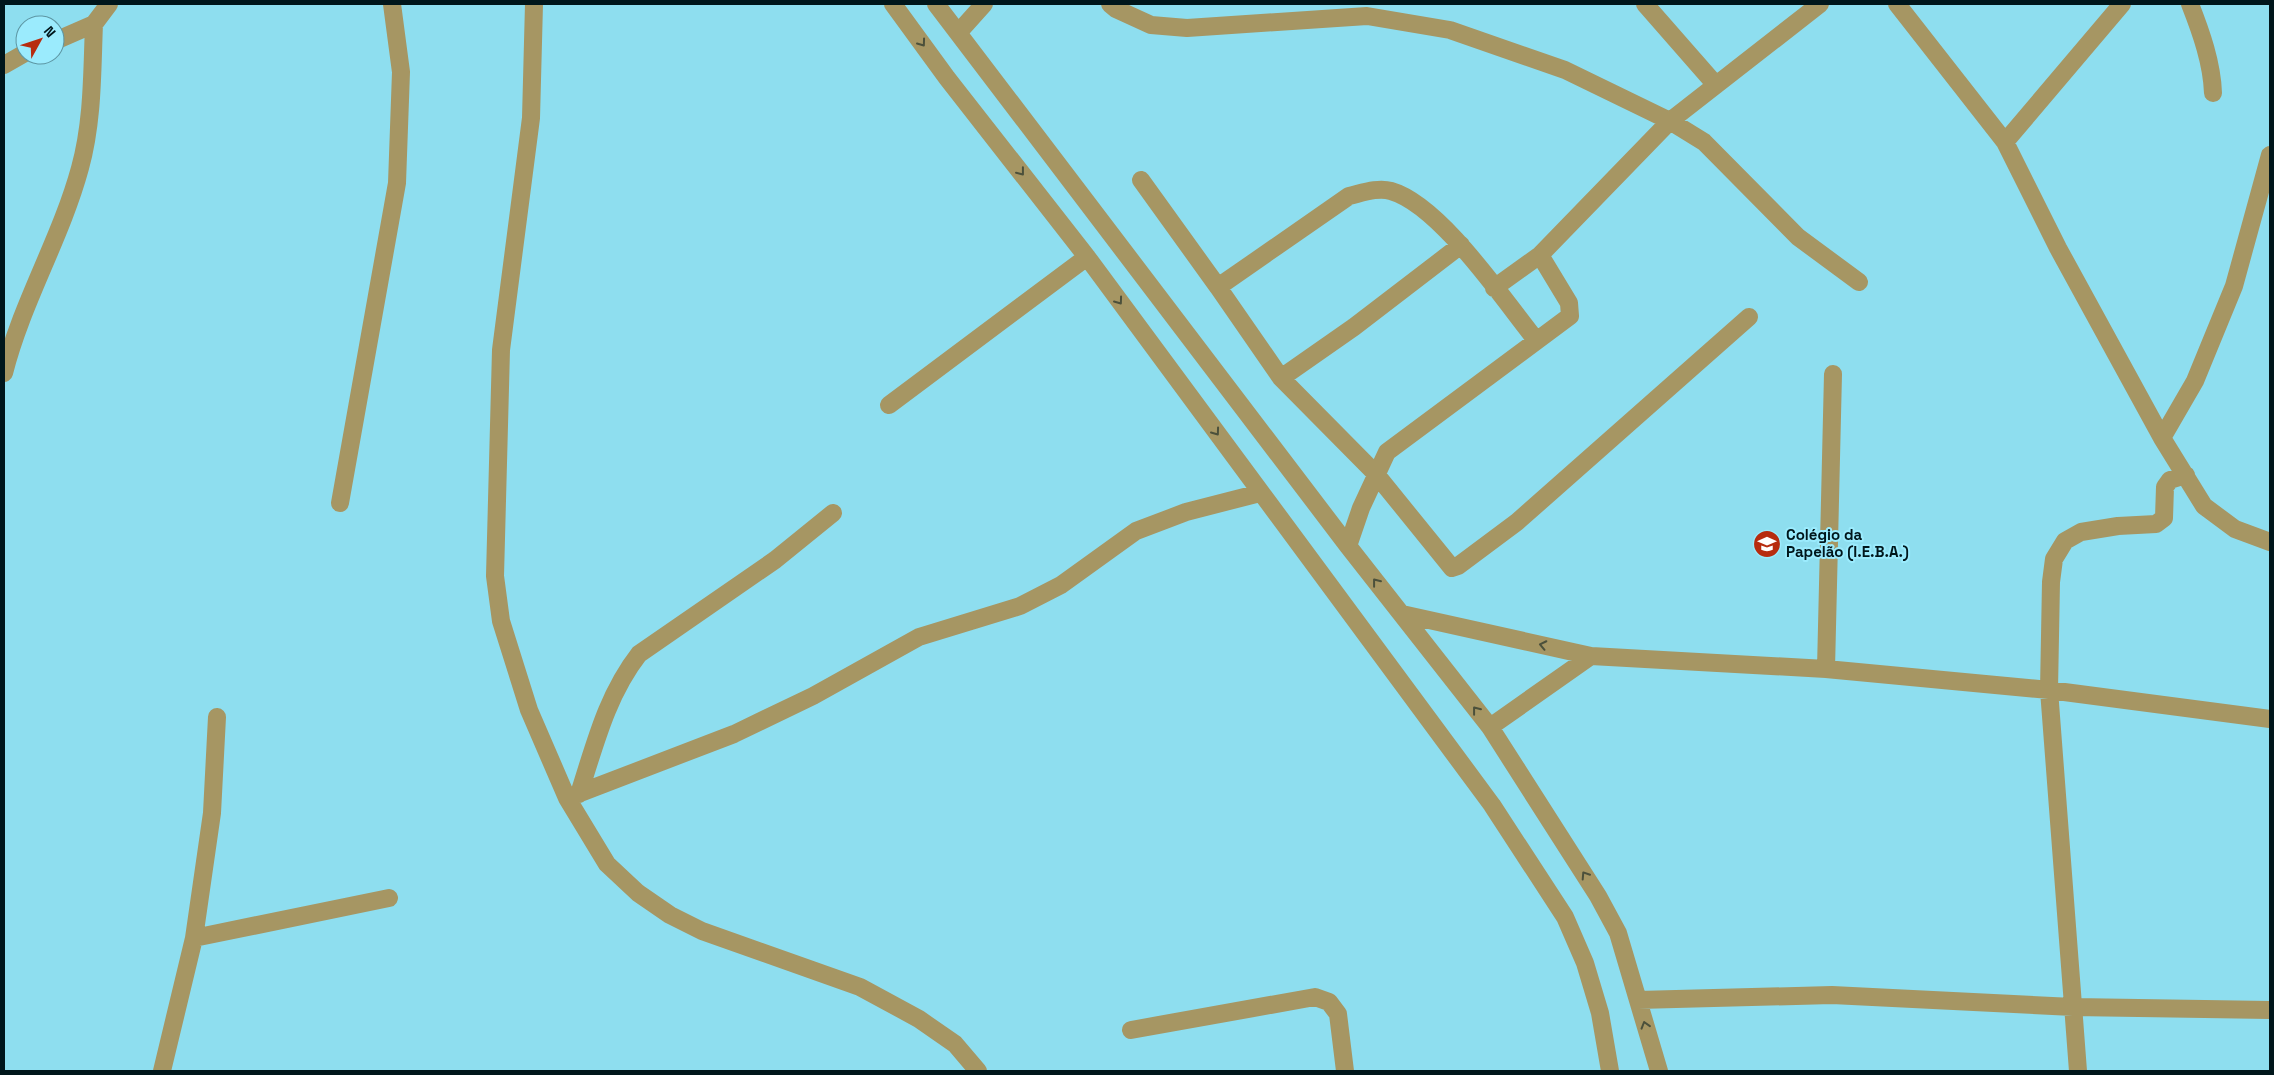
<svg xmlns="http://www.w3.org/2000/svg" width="2274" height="1075" viewBox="0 0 2274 1075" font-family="'Space Grotesk',sans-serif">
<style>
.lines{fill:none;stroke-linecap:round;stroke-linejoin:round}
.minor{stroke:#a69663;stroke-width:18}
.oneway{stroke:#4b503b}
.labels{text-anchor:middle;stroke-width:4;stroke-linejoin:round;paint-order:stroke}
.poi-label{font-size:15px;font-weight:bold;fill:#00161b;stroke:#9bebfd;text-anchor:start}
</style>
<rect width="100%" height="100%" fill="#8edeef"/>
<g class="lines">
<!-- minor -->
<path class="minor" d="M534,4L531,118L501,350L495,576L501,621L529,710L567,798L607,864L638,893L670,915L702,931L860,987L919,1019L955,1044L978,1071
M893,4L947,78L1087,257L1492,805L1565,917L1585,963L1600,1013L1610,1071
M936,4L1348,546L1490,727L1598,896L1618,933L1659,1071
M1110,4L1116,9L1151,25L1187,28L1367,16L1450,30L1565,70L1670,121L1704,142L1798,237L1859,282
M1645,4L1715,84
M1897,4L2005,142L2058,248L2162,438L2204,506L2235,529L2270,542
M2190,4C2201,32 2212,63 2213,93
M958,33L984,4
M55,41L94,24L109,4
M4,65L25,53
M2005,142L2122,4
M1141,180L1218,287
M1494,288L1540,255
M1536,340C1503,299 1440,205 1391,191C1378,187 1362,193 1349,196L1218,287L1281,378L1375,473L1452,568L1458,566L1517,522L1749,317
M4,373C22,302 61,238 80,168C93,121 92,72 94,24
M1281,378L1354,327L1461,245
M889,405L1087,257
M2162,438L2195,381L2234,286L2270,155
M340,503L397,183L401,72L392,4
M1348,546L1361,508L1387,452L1570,316L1569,303L1540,255L1670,121L1820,4
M1402,614L1591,656L1826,669L2049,690L2270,719
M1826,669L1833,374
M1490,727L1591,656
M579,794C595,744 607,695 639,654L775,560L833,513
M567,798L734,734L813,696L919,637L1020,606L1061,585L1136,531L1186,512L1260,493
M194,938L389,898
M1638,1000L1832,995L2073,1007L2270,1010
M1131,1030L1315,997L1329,1002L1338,1014L1345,1071
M162,1071L194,938L212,813L217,717
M2078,1071L2049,690L2051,582L2054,559L2065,541L2081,532L2118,526L2156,524L2164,518L2165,487L2170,480L2186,475"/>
</g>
<!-- one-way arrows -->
<defs><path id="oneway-chevron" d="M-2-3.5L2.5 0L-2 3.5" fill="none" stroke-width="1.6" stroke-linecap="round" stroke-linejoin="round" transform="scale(1.25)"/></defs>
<g class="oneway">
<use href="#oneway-chevron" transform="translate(922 43) rotate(54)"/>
<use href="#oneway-chevron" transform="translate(1021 172) rotate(52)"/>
<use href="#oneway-chevron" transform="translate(1119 301) rotate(54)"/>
<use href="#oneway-chevron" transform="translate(1216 432) rotate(54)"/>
<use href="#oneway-chevron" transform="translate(1376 582) rotate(-128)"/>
<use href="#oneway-chevron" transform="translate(1543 645) rotate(-168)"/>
<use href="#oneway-chevron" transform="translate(1476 710) rotate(-128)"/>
<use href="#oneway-chevron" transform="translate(1585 875) rotate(-123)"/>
<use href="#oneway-chevron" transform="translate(1645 1025) rotate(-107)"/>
</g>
<!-- icons -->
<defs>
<g id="school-disc" transform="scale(1.4375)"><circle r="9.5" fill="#b72c0f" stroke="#9bebfd"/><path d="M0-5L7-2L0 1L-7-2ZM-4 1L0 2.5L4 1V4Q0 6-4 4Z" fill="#fff"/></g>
</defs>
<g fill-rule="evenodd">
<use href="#school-disc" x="1767" y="544"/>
</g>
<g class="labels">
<!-- poi labels -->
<g class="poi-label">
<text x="1786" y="540">Colégio da<tspan x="1786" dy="17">Papelão (I.E.B.A.)</tspan></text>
</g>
</g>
<!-- border -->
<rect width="2274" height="1075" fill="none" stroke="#00161b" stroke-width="10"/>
<!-- north arrow -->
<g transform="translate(40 40) rotate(50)"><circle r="24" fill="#9bebfd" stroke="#5d96a3"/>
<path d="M0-4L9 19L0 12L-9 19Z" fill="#b72c0f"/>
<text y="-8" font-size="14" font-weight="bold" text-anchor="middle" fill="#00161b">N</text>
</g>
</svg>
